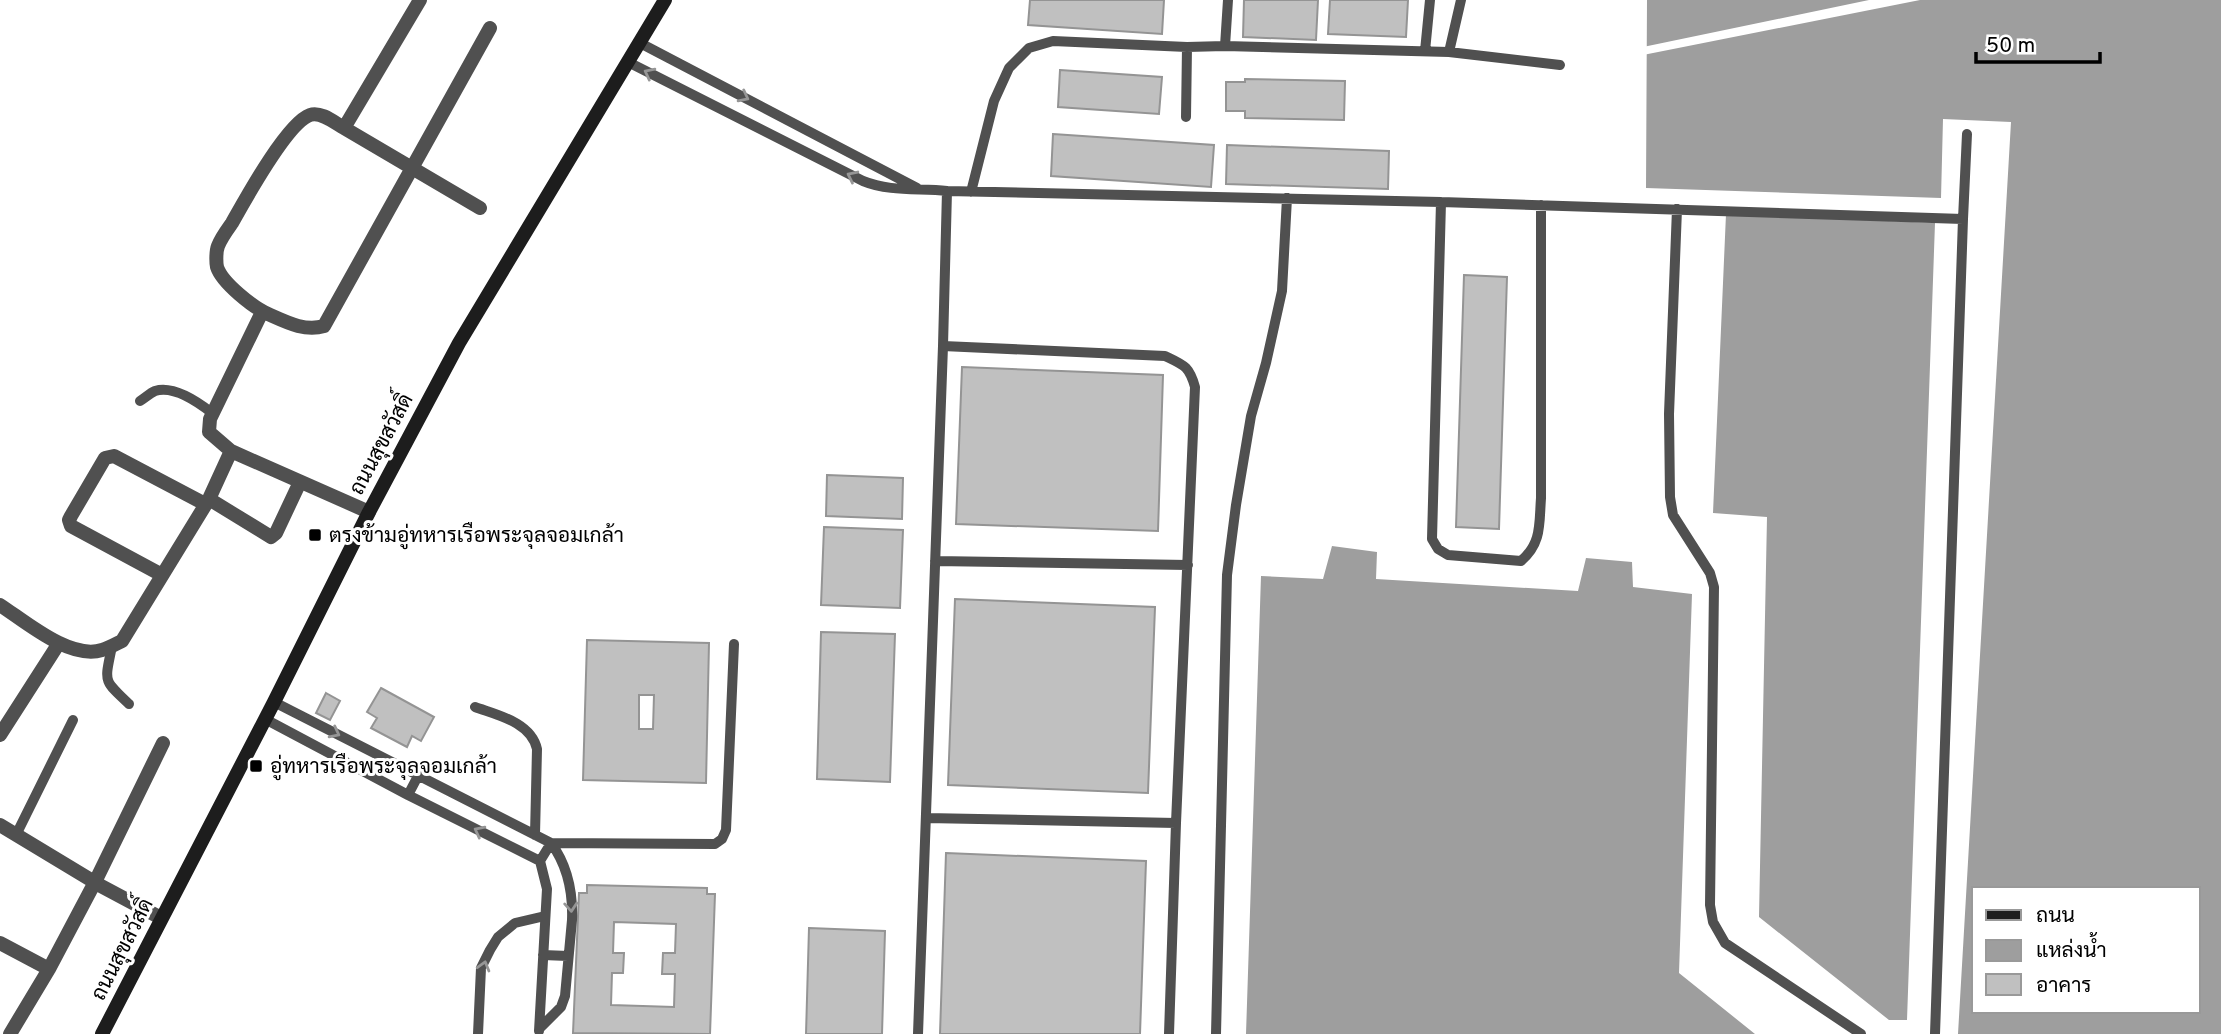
<svg xmlns="http://www.w3.org/2000/svg" width="2221" height="1034" viewBox="0 0 2221 1034" font-family="Overpass,Sarabun,sans-serif">
<style>
.water{fill:#9e9e9e;fill-rule:evenodd}
.pier{fill:#fff}
.building{fill:#c0c0c0;stroke:#949494;stroke-width:2;fill-rule:evenodd}
.lines{fill:none;stroke-linecap:round;stroke-linejoin:round}
.service{stroke:#505050;stroke-width:10}
.minor{stroke:#505050;stroke-width:14}
.secondary{stroke:#1d1d1d;stroke-width:14}
.oneway{stroke:#969696}
.poi-dot{fill:#000;stroke:#fff;stroke-width:2.5}
.labels{text-anchor:middle;stroke-width:6;stroke-linejoin:round;paint-order:stroke}
.street-label{font-size:21px;fill:#000;stroke:#fff}
.poi-label{font-size:21px;fill:#000;stroke:#fff;text-anchor:start}
</style>
<rect width="100%" height="100%" fill="#fff"/>
<!-- water -->
<path class="water" d="M1647,0H2221V1034H1958L2011,122L1943,119L1941,198L1646,188ZM1974,889H2198V1011H1974Z
M1726,214L1935,223L1907,1020H1889L1759,917L1767,517L1713,513Z
M1332,546L1377,552L1376,579L1578,591L1586,558L1632,562L1633,587L1692,594L1679,973L1755,1034H1246L1261,576L1323,579Z"/>
<!-- pier -->
<path class="pier" d="M1869,0H1920L1643,55V47Z"/>
<!-- building -->
<path class="building" d="M1030,0H1164L1162,34L1028,25Z
M1244,0H1318L1316,40L1243,37Z
M1330,0H1408L1406,37L1328,34Z
M1060,70L1162,77L1159,114L1058,107Z
M1245,79L1345,81L1344,120L1245,118V111H1226V82H1245Z
M1053,134L1214,145L1211,187L1051,176Z
M1227,145L1389,151L1388,189L1226,184Z
M1464,275L1507,277L1499,529L1456,527Z
M962,367L1163,375L1158,531L956,524Z
M827,475L903,478L902,519L826,516Z
M824,527L903,530L900,608L821,605Z
M955,599L1155,607L1148,793L948,785Z
M821,632L895,634L890,782L817,779Z
M587,640L709,643L706,783L583,780ZM639,695H654L653,729H639Z
M381,688L434,717L421,741L412,736L407,747L371,728L377,718L367,712Z
M326,693L340,701L330,720L316,713Z
M946,853L1146,861L1140,1034H940Z
M587,885L707,888V894H715L710,1034L573,1033L579,893H587ZM614,922L676,924L675,953H663L662,974H675L674,1007L611,1005L612,973H623L624,953H613Z
M809,928L885,931L882,1034H806Z"/>
<g class="lines">
<!-- service -->
<path class="service" d="M640,43L917,188
M1225,46L1228,0
M1425,51L1430,0
M1449,52L1461,0
M628,62L863,181C890,192 918,188 947,191L943,346L918,1034
M1186,117L1187,47
M947,191L1441,202L1963,219L1967,134
M971,192L994,101L1009,68L1029,48L1053,41L1187,47L1225,46L1449,52L1560,65
M1441,202L1432,539L1438,549L1448,555L1521,561C1542,543 1539,524 1541,498V205
M1677,209L1669,414L1670,497L1673,515L1710,573L1714,587L1710,905L1713,922L1725,943L1861,1034
M943,346L1165,356C1184,365 1189,366 1195,387L1176,823L1169,1034
M140,401C145,398 150,393 155,391C174,385 198,402 212,413
M935,561L1188,565
M112,646C105,682 102,679 129,704
M274,702L551,843C568,866 573,893 572,920L565,996L561,1007L539,1029
M475,707C497,715 531,722 537,749L535,835
M265,719L408,795L540,861
M408,795L418,776
M926,818L1176,823
M16,835L73,720
M551,843L715,844L722,839L726,830L734,644
M543,955L568,956
M539,1031L547,889L540,861L551,843
M478,1034L481,968L490,950L498,937L515,923L545,916
M1216,1034L1227,575L1236,505L1251,416L1266,363L1282,291L1287,198
M1935,1034L1963,219"/>
<!-- minor -->
<path class="minor" d="M344,128L420,0
M480,208L344,128C335,123 321,111 310,115C287,123 245,200 232,223C227,230 221,238 218,246C216,251 216,262 217,267C222,283 254,308 268,314C286,322 305,332 324,326L490,28
M262,312L210,419L209,432L231,451L369,512
M209,499L271,537L276,533L300,482
M162,575L71,526L69,520L71,516L105,458L114,456L205,504
M0,605C26,622 70,660 102,650C109,648 116,644 122,641L209,499L231,451
M0,735L59,643
M0,825L101,886L161,918
M0,943L49,969
M10,1034L49,969L95,882L163,743"/>
<!-- secondary -->
<path class="secondary" d="M102,1034L274,702L369,512L459,343L665,0"/>
</g>
<!-- one-way arrows -->
<defs><path id="oneway-chevron" d="M-2-3.5L2.5 0L-2 3.5" fill="none" stroke-width="1.6" stroke-linecap="round" stroke-linejoin="round" transform="scale(1.75)"/></defs>
<g class="oneway">
<use href="#oneway-chevron" transform="translate(649 73) rotate(-153)"/>
<use href="#oneway-chevron" transform="translate(744 97) rotate(27)"/>
<use href="#oneway-chevron" transform="translate(852 176) rotate(-154)"/>
<use href="#oneway-chevron" transform="translate(335 733) rotate(27)"/>
<use href="#oneway-chevron" transform="translate(479 831) rotate(-153)"/>
<use href="#oneway-chevron" transform="translate(571 907) rotate(86)"/>
<use href="#oneway-chevron" transform="translate(484 966) rotate(-74)"/>
</g>
<!-- markers -->
<g class="poi-dot">
<rect x="308" y="528" width="14" height="14" rx="3.5"/>
<rect x="249" y="759" width="14" height="14" rx="3.5"/>
</g>
<g class="labels">
<!-- street labels -->
<g class="street-label">
<text transform="translate(381 444) rotate(-62)" y="7">ถนนสุขสวัสดิ์</text>
<text transform="translate(122 949) rotate(-63)" y="7">ถนนสุขสวัสดิ์</text>
</g>
<!-- poi labels -->
<g class="poi-label">
<text x="329" y="542">ตรงข้ามอู่ทหารเรือพระจุลจอมเกล้า</text>
<text x="270" y="773">อู่ทหารเรือพระจุลจอมเกล้า</text>
</g>
</g>
<!-- legend -->
<rect x="1972" y="887" width="228" height="126" fill="#ffffff" stroke="#999999" stroke-width="2"/>
<rect x="1986" y="910" width="35" height="10" fill="#1d1d1d" stroke="#999999" stroke-width="2"/>
<text x="2036" y="922" font-size="21" fill="#000000">ถนน</text>
<rect x="1986" y="940" width="35" height="21" fill="#9e9e9e" stroke="#999999" stroke-width="2"/>
<text x="2036" y="957" font-size="21" fill="#000000">แหล่งน้ำ</text>
<rect x="1986" y="974" width="35" height="21" fill="#c0c0c0" stroke="#999999" stroke-width="2"/>
<text x="2036" y="992" font-size="21" fill="#000000">อาคาร</text>
<!-- scale -->
<path d="M1976 52v10h124v-10" fill="none" stroke="#000000" stroke-width="3.5"/>
<text x="1986" y="52" font-size="21" fill="#000000" stroke="#ffffff" stroke-width="5" paint-order="stroke">50 m</text>
</svg>
